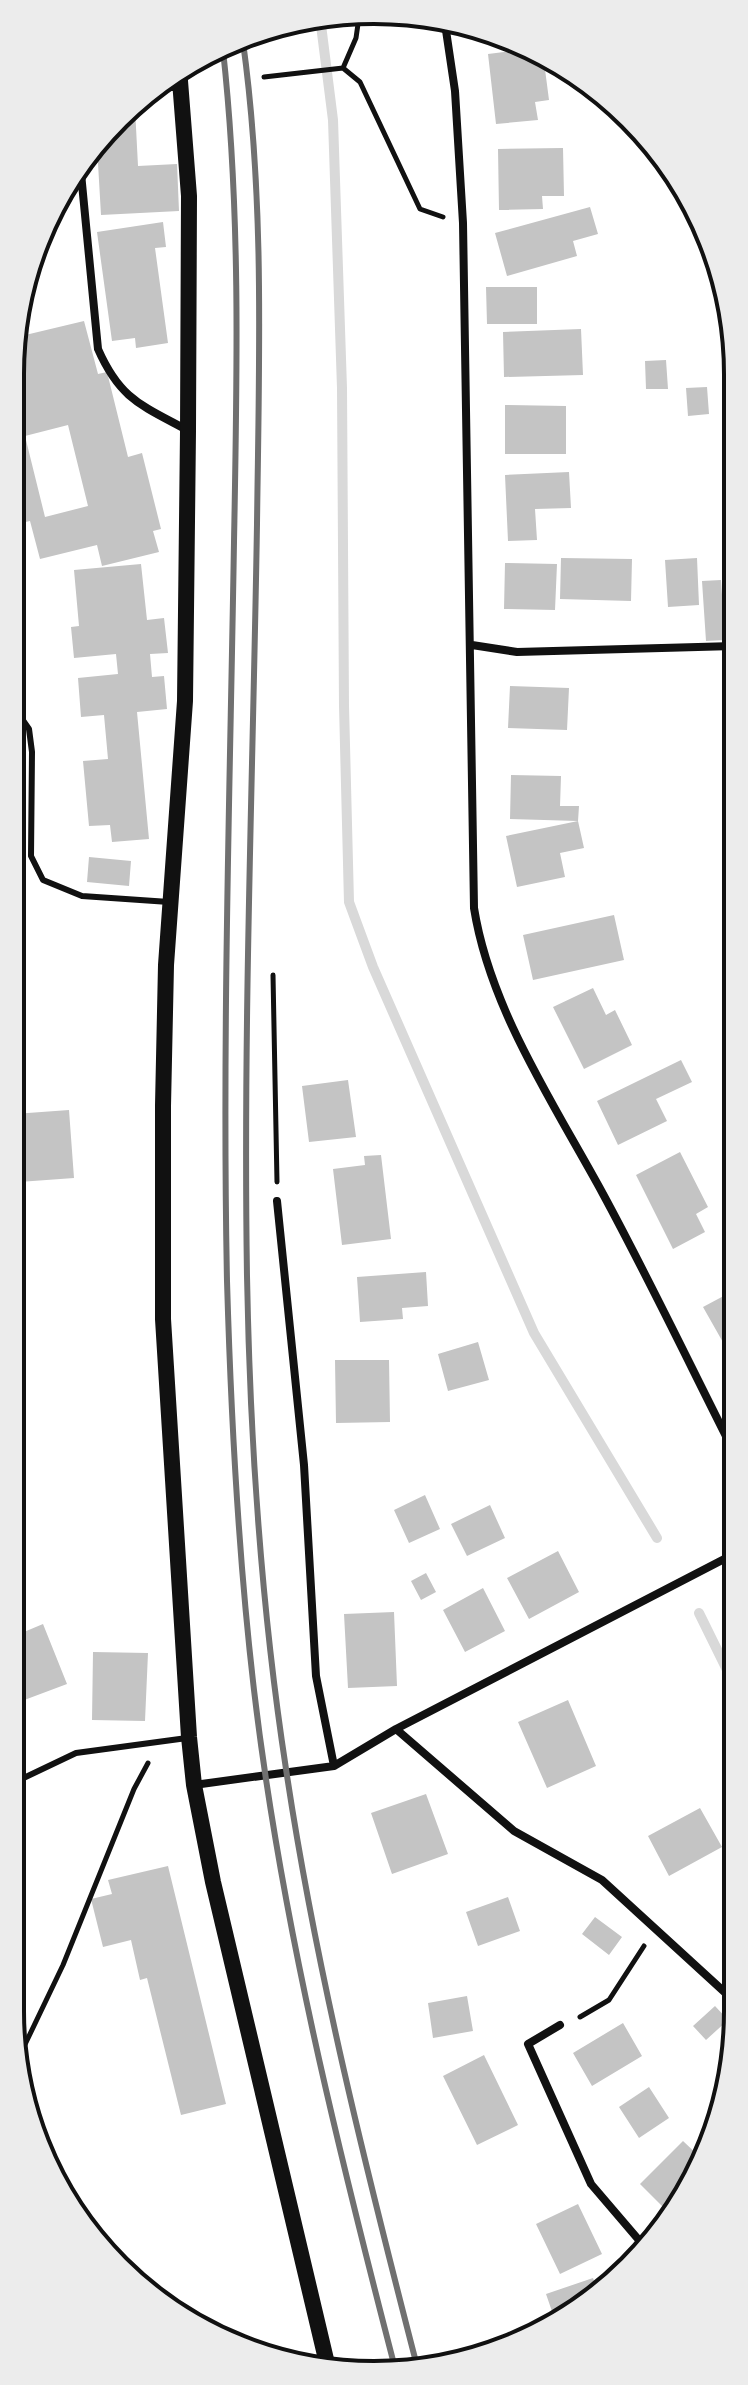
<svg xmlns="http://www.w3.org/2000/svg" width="748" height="2385" viewBox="0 0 748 2385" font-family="'Sofia Sans Condensed',sans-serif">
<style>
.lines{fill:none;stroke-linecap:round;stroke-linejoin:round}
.stream{stroke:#d9d9d9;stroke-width:10}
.building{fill:#c4c4c4;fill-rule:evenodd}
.path{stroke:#111;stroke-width:5}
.service{stroke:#111;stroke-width:6}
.minor{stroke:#111;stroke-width:8}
.secondary{stroke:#111;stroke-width:16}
.rail{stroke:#707070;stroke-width:6}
.rim{fill:none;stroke:#111;stroke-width:4}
</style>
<rect width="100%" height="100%" fill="#fff"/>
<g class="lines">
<!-- stream -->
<path class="stream" d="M320,17L333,120L342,388L344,706L349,902L373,967L534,1333L657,1538
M699,1613L732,1680"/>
</g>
<!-- building -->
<path class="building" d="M511,42L543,54L549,100L535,102L538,120L496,124L488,54L512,51Z
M135,108L138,166L177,164L179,211L101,215L97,146Z
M563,148L564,196H542L543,209L499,210L498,149Z
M590,207L598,234L573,241L577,256L507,276L495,233Z
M163,222L166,247L155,248L168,343L136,348L135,338L112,341L97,232Z
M486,287H537V324H487Z
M84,321L98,374L107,372L128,457L142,453L161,529L153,531L159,552L102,566L97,545L40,559L30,521L16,524L17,337ZM68,425L88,506L45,517L25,436Z
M581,329L583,375L504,377L503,332Z
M666,360L668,389H646L645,361Z
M707,387L709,414L688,416L686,388Z
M505,405L566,406V454H505Z
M569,472L571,508L535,509L537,540L508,541L505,475Z
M561,558L632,559L631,601L560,599Z
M697,558L699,605L668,607L665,560Z
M505,563L557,564L555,610L504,609Z
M141,564L147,620L164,618L168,653L150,654L152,677L164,676L167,709L137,712L149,839L112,842L110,825L89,826L83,761L108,759L104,715L81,717L78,678L118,674L116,654L74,658L71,627L79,626L74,570Z
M721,580L725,640L706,641L702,581Z
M510,686L569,688L567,730L508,728Z
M511,775L561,776L560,806H579L578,821L510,819Z
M578,821L584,848L560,853L565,877L517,887L506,836Z
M89,857L131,861L129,886L87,882Z
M614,915L624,960L533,980L523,935Z
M593,988L606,1015L615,1010L632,1045L584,1069L553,1007Z
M681,1060L692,1082L656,1099L667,1121L618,1145L597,1101Z
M348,1080L356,1137L309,1142L302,1086Z
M69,1110L74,1178L19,1182L14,1114Z
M680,1152L708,1207L696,1214L705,1232L673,1249L636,1175Z
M381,1155L391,1239L342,1245L333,1169L365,1165L364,1156Z
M426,1272L428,1306L402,1308L403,1319L360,1322L357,1277Z
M733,1291V1360L703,1307Z
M478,1342L489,1380L448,1391L438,1354Z
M335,1360H389L390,1422L336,1423Z
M425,1495L440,1529L409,1543L394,1510Z
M490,1505L505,1538L467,1556L451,1524Z
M558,1551L579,1592L529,1619L507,1578Z
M426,1573L436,1592L421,1600L411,1581Z
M483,1588L505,1631L465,1652L443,1610Z
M394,1612L397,1686L348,1688L344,1614Z
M43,1624L67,1684L11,1705L12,1637Z
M93,1652L148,1653L145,1721L92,1720Z
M568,1700L596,1766L547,1788L518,1722Z
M426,1794L448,1854L392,1874L371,1813Z
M700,1808L722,1847L669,1876L648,1836Z
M168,1866L226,2104L181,2115L147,1978L140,1980L131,1940L103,1947L91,1899L112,1894L108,1880Z
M508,1897L520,1931L478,1946L466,1912Z
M595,1917L622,1937L609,1955L582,1934Z
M467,1996L473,2031L433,2038L428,2003Z
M715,2006L728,2020L706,2040L693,2026Z
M623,2023L642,2056L592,2086L573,2053Z
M484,2055L518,2125L477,2145L443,2076Z
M649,2087L669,2118L639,2138L619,2107Z
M683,2141L700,2157L673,2217L640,2184Z
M578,2204L602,2254L560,2274L536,2224Z
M593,2278L598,2292L577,2313L556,2323L546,2294Z"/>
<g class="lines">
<!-- path -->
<path class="path" d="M343,68L356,38L359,17
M264,77L343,68L360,82L420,209L443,217
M273,975L277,1182
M580,2017L609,2000L644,1946
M19,2057L63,1965L134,1789L148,1763"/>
<!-- service -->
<path class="service" d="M15,709L29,729L32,752L31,856L43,880L82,896L169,902
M11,1784L76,1753L187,1738"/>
<!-- minor -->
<path class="minor" d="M444,17L455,91L463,223L474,908C490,1009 554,1104 603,1194C648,1277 689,1363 732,1448
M156,87H181
M80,163L98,349C120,399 141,405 187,430
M472,645L517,652L734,646
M277,1201L304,1465L316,1676L334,1766
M396,1729L514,1831L602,1880L731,1998
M194,1785L334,1766L396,1729L732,1555
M560,2025L528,2044L591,2184L644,2246"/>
<!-- secondary -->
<path class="secondary" d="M179,68L189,196L188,431L185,701L166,965L163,1106V1319L189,1737L194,1785L213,1882L329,2372"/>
<!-- rail -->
<path class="rail" d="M243,42C265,201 259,364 257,524C253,774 243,1026 247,1276C250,1441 261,1606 286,1769C316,1970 366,2169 417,2366
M223,50C241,214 237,378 234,542C230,788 222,1035 227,1281C231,1418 238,1554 254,1690C281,1919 337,2145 395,2368"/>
</g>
<!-- crop -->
<path d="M0 0H748V2385H0ZM374 24H374A350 350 0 0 1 724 374V2011A350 350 0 0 1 374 2361H374A350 350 0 0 1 24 2011V374A350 350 0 0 1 374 24Z" fill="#ececec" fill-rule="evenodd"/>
<path class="rim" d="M374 24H374A350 350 0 0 1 724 374V2011A350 350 0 0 1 374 2361H374A350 350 0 0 1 24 2011V374A350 350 0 0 1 374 24Z"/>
</svg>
